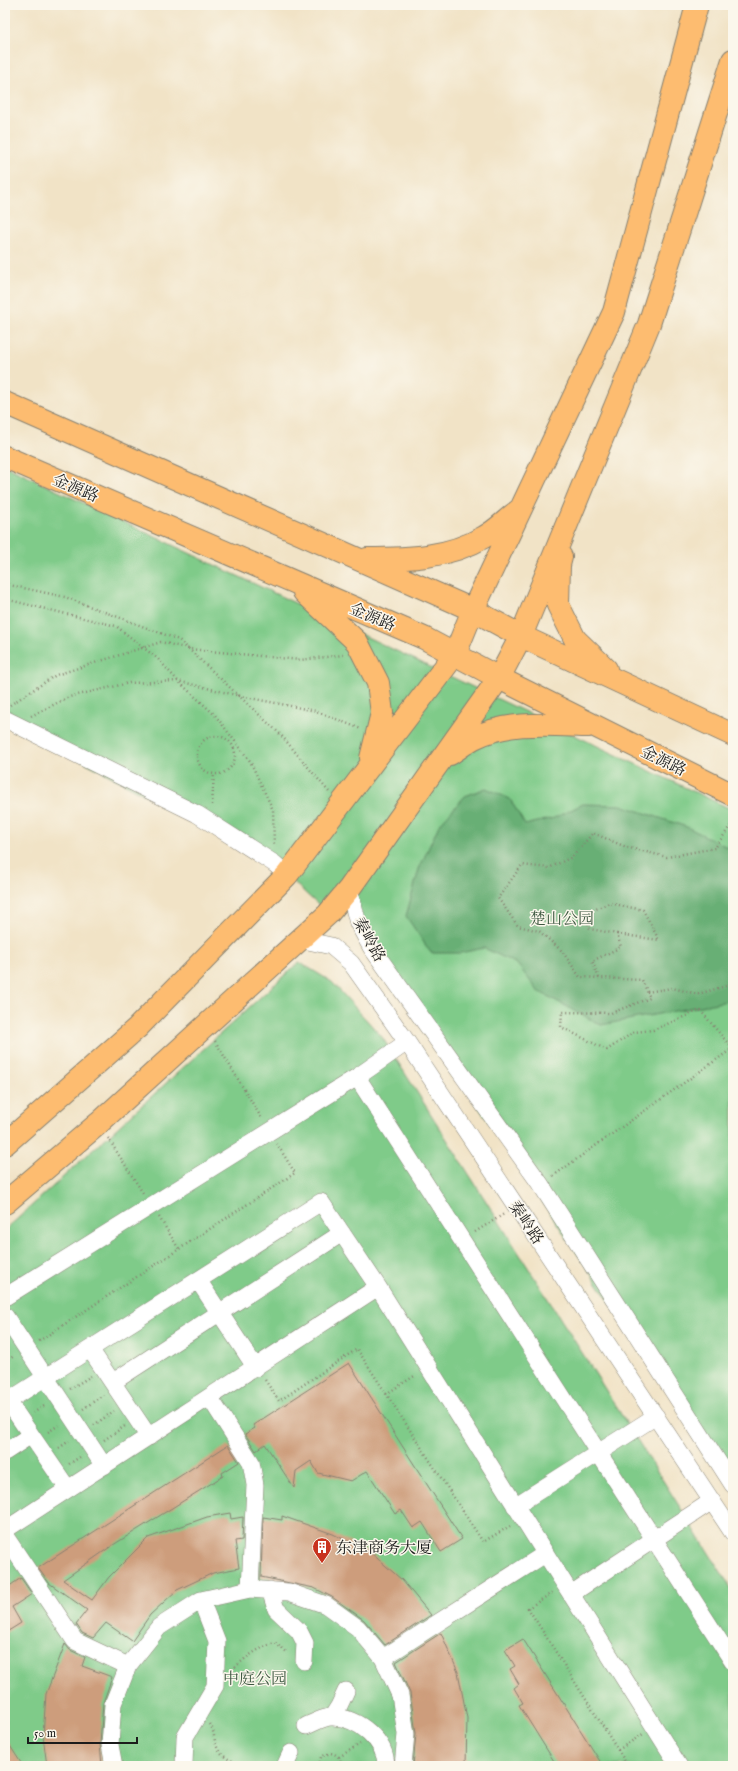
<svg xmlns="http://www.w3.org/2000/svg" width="738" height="1771" viewBox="0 0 738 1771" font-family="'IM FELL English','Noto Serif SC',serif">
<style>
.green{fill:#7fcb89;stroke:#4e7452}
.forest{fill:#67af75;stroke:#426648}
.building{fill:#cd9d7c}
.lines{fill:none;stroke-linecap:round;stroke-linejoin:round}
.minor-casing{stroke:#868071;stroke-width:18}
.major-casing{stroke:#868071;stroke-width:24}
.path{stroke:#868071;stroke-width:2.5;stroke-dasharray:1 3;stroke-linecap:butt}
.minor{stroke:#fff;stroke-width:17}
.major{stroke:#fdbc70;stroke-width:22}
.labels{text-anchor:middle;stroke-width:3;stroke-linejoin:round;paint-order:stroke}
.street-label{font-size:16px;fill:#1c1c1c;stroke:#fbf7ec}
.park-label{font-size:16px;fill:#3f5942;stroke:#fbf7ec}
.poi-label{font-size:16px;fill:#1c1c1c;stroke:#fbf7ec;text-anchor:start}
</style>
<rect width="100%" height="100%" fill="#fbf7ec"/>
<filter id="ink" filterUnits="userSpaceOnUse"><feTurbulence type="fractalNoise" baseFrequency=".025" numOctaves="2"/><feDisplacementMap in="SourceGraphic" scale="8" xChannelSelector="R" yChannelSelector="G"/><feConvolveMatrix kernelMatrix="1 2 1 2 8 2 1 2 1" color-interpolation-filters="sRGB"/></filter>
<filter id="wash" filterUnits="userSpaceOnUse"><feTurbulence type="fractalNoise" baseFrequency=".012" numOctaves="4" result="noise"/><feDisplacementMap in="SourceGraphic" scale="16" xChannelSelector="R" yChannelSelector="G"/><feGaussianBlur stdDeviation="0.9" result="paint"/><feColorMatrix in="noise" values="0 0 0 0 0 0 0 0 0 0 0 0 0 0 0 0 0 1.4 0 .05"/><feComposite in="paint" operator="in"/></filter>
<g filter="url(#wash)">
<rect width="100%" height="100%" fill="#f1e3c6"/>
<!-- green -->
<path class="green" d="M5,466L733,810V1485L371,947L349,889L328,914L275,865L5,719Z
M299,962L332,982L382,1037L733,1591V1766H5V1230Z"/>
<!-- forest -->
<path class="forest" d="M486,788L510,799L525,825L554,818L583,804L621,805L687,827L733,850V1002L727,1001L601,1025L538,991L517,964L484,948L460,953H431L406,916L419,869L439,825L465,796Z"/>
<g id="blocks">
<!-- building -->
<path class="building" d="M349,1363L462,1539L441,1552L422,1522L413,1528L401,1510L395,1514L367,1471L351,1481L318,1473L311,1461L296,1471L294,1488L265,1444L256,1451L245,1434L255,1428L253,1425Z
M228,1445L239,1462L222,1473L223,1476L113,1545L63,1580L92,1600L109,1577L148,1538L207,1517L230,1513L231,1519L243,1517L242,1540L235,1541L239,1568L213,1573L177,1590L150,1615L132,1641L106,1623L93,1638L82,1633L76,1624L87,1610L49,1583L38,1568Z
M282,1516L333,1534L370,1552L402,1580L431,1615L385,1645L364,1620L332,1597L314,1588L261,1577L263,1517L282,1520Z
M21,1578L32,1594L12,1607L21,1623L5,1633V1589Z
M441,1633L458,1672L467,1718L466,1766H413L416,1733L410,1693L396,1662Z
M523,1639L603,1766H557L519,1705L523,1703L514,1688L519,1684L510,1669L515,1666L505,1650Z
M65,1644L70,1650L85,1657L82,1666L112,1677L103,1703L100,1744L102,1766H47L43,1736L46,1694Z
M5,1738L23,1766H5Z"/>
</g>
</g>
<g filter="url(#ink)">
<use href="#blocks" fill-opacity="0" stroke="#868071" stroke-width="1"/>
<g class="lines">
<!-- minor casing -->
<g class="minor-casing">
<path id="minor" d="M5,719L197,814L275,864L287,875
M349,889L358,923L371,947L541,1185L733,1485
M299,939L331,946L351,963L407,1042L733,1533
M357,1077L733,1662
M198,1280L256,1368
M5,1297L357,1077L407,1042
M5,1316L104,1466
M90,1349L149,1437
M113,1382L342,1233
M210,1398L251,1462L255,1485L250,1589
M8,1401L31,1435
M5,1403L321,1202L378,1287
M5,1452L31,1435L68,1489
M515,1506L656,1416
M5,1530L378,1287L679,1766
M5,1536L75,1641L128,1666
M270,1590L276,1609L299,1631L305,1643L304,1661
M571,1594L712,1501
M383,1658L545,1554
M332,1717L339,1706L346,1691
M306,1726C314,1723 325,1716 333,1717C358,1718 386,1740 386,1766
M114,1766L110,1745L113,1704L128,1666L159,1627L201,1600L250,1589L289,1592L326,1605L358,1628L383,1658L400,1695L406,1734L403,1766
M184,1766L185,1737L215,1686L217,1641L201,1600
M285,1766L291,1753"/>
</g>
<!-- major casing -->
<g class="major-casing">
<path id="major" d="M5,403L473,610L521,636L733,735
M5,457L424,638L499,678L733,795
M561,557L559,565L558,605L575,639L606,669
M367,559C408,559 448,558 484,537C496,531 507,519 518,511
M304,592L357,642L378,683L382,713L371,758
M450,754C458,749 465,743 474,738C509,720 551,725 589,726
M5,1144L137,1028L287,875L455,654L473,610L614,312L697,5
M5,1203L99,1123L328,914L349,889L499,678L521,636L649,324L733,60"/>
</g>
<!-- path -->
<path class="path" d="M5,584L65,597L179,640L281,735L329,792
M5,599L116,626L158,659L178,681L215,715L250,761L273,810L274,846
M10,705L56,675L161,642L189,649L300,660L343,655
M31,716L69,697L129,683L178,681L240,696L316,711L361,729
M197 755a19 19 0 1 1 38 0a19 19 0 1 1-38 0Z
M212,805L214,774
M599,978L592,961L621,947L617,934L590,929L585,914L609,903L643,910L659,940L617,934
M647,992L672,988L698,994L733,984
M215,1041L262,1119
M732,1048L700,1010L653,1030L634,1032L607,1050L561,1027L562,1012L611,1013L650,998L642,980L580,977L562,951L539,931L518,926L498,898L522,865L549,868L572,857L593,833L626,847L667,857L715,848L733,822
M108,1138L143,1193
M553,1176L733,1048
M159,1217L179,1249
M475,1232L504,1214
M39,1341L295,1173L277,1144
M5,1362L14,1356
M265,1380L279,1401L357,1349L483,1542L510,1526
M70,1389L91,1376
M386,1394L416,1375
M83,1409L103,1395
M33,1413L46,1405
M94,1425L114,1411
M48,1432L59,1425
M104,1440L125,1426
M59,1448L69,1441
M69,1464L80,1457
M552,1593L528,1608L628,1766
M232,1670C245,1658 257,1648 275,1643L288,1653
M210,1724C215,1732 213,1741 219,1751C225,1760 235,1760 238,1766
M618,1750L643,1734
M339,1757L360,1744
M319,1766L321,1757L330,1753C338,1754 341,1759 341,1766"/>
<!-- minor -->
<use href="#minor" class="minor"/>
<!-- major -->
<use href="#major" class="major"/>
</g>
</g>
<!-- icons -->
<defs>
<g id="building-pin" transform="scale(1)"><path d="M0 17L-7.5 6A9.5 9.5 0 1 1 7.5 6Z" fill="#c8321e" stroke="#fbf7ec"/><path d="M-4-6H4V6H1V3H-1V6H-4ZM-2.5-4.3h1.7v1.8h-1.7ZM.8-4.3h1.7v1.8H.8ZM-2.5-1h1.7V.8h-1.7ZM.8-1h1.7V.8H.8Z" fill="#fff"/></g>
</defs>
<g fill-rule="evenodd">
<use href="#building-pin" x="322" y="1547"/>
</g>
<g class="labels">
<!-- street labels -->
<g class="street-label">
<text transform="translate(76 487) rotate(23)" y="6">金源路</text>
<text transform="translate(373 616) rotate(23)" y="6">金源路</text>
<text transform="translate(664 760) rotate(26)" y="6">金源路</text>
<text transform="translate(370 939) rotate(61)" y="6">秦岭路</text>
<text transform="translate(527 1222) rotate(56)" y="6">秦岭路</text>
</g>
<!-- park labels -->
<g class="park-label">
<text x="562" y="924">楚山公园</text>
<text x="255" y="1684">中庭公园</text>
</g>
<!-- poi labels -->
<g class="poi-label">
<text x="336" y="1553">东津商务大厦</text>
</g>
</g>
<!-- margin -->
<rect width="738" height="1771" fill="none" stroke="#fbf7ec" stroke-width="20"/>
<!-- scale -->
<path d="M28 1737v6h109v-6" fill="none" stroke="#1c1c1c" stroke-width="2"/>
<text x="34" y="1737" font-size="12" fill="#1c1c1c" stroke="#fbf7ec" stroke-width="3" paint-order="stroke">50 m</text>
</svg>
